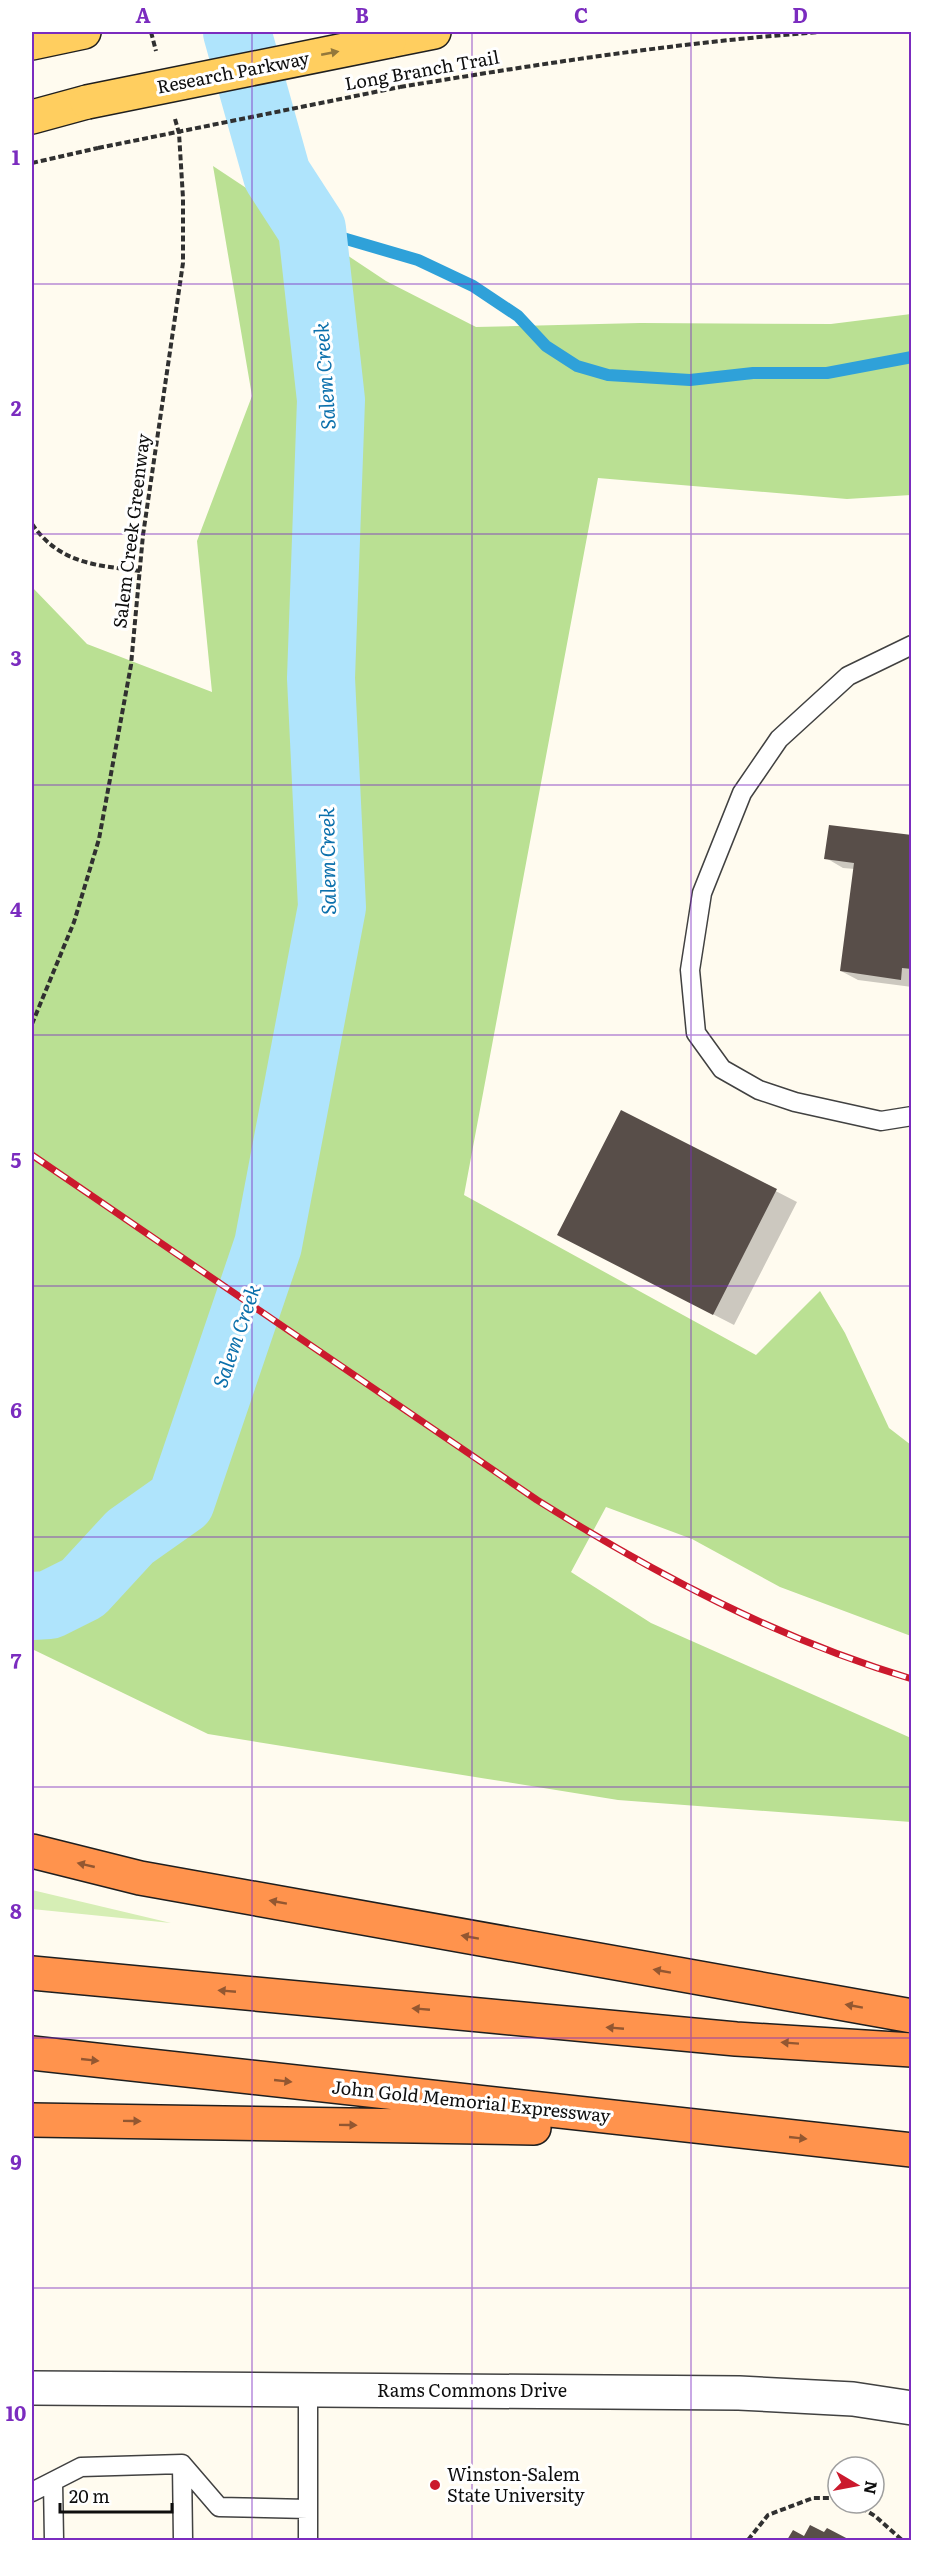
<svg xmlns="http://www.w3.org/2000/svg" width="943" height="2572" viewBox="0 0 943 2572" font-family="Literata,serif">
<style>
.green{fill:#d6eeb5}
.forest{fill:#bae093}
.shadow{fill:#0003}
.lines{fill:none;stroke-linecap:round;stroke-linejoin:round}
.stream{stroke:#2fa1d9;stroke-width:12}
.river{stroke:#afe4fc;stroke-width:68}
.building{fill:#584e49}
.service-casing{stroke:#414141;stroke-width:21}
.minor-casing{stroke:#414141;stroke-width:36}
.primary-casing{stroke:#1f1f1f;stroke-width:36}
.motorway-casing{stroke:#1f1f1f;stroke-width:36}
.path{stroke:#303030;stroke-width:4;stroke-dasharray:6 3;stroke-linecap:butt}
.service{stroke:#fff;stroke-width:18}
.minor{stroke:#fff;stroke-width:33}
.primary{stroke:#ffce5f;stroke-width:33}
.motorway{stroke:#ff934d;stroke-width:33}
.rail-casing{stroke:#cb192d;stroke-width:7}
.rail{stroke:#fff;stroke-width:4.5;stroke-dasharray:14;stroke-linecap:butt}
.primary-bridge-casing{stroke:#1f1f1f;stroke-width:36;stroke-linecap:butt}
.path-bridge{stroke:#303030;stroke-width:4;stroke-dasharray:6 3;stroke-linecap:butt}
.primary-bridge{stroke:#ffce5f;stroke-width:33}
.oneway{fill:#93783b}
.oneway2{fill:#935731}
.grid{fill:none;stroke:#7b2cbf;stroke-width:1.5;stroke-opacity:0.55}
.poi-dot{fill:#cb192d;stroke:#fff;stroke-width:2}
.labels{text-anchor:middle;stroke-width:6;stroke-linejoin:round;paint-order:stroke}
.street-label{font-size:18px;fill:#0e0e0e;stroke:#fff}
.poi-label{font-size:18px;fill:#0e0e0e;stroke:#fff;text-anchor:start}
.water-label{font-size:20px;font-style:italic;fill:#0b70ac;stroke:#fff}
.neatline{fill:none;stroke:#7b2cbf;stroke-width:2}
.grid-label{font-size:20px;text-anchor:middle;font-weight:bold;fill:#7b2cbf}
</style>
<rect width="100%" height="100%" fill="#fffbef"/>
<!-- green -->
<path class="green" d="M32,1890L171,1923L32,1909Z"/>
<!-- forest -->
<path class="forest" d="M213,166L386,281L476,327L640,323L831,324L911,314V495L847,499L598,478L464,1195L756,1355L820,1291L845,1333L889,1428L911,1445V1636L780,1587L692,1539L606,1507L571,1572L651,1623L911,1738V1822L618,1800L208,1734L32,1649V587L87,644L212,692L197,541L252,396Z"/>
<!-- shadow -->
<path class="shadow" d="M912,839V987L858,980L841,971L855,869L843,868L826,858Z
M622,1112L797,1202L734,1325L580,1246Z
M827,2530L847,2540H788L793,2532L805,2538L824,2534Z"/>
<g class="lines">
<!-- stream -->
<path class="stream" d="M312,229L418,260L473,286L518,316L546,346L577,366L608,375L690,380L753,373H827L912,357"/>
<!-- river -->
<path class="river" d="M32,1606L49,1605L83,1588L130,1537L181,1501L268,1245L332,907L321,678L331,400L312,229L277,175L237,32"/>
</g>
<!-- building -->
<path class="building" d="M829,825L912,835V969L902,968L901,980L840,971L854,863L824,859Z
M621,1110L777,1189L713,1315L557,1235Z
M810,2525L824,2532L827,2528L850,2540H787L793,2530L804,2536Z"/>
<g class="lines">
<!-- service casing -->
<g class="service-casing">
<path id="service" d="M912,645L848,676L779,739L742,793L702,893L690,970L696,1033L722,1069L759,1090L795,1102L881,1121L912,1116
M182,2464L183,2540
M53,2482L54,2540
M32,2492L81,2467L182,2464L219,2507L308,2509
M308,2540V2390"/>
</g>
<!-- minor casing -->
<g class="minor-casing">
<path id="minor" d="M32,2388L739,2393L853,2399L912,2408"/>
</g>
<!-- primary casing -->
<g class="primary-casing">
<path id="primary" d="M389,41L434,32
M32,43L84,32
M32,117L87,102"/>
</g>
<!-- motorway casing -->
<g class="motorway-casing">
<path id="motorway" d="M32,1851L140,1878L912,2016
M32,1973L736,2039L912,2050
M32,2053L912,2150
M32,2120L534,2128"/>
</g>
<!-- path -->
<path class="path" d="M151,32L156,51
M400,87C540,64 679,42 821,32
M32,163L98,148
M32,524C60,564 95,565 140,571
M32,1024L74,922L99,839L131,665L143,535L183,263V198L179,133L175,119
M854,2503L875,2516L902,2540
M748,2540L768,2515L813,2498H838"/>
<!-- service -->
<use href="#service" class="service"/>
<!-- minor -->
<use href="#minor" class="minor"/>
<!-- primary -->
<use href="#primary" class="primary"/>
<!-- motorway -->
<use href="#motorway" class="motorway"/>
<!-- rail casing -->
<g class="rail-casing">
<path id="rail" d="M32,1155L537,1500C655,1574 778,1639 912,1679"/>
</g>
<!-- rail -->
<use href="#rail" class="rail"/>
<!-- primary-bridge casing -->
<g class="primary-bridge-casing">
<path id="primary-bridge" d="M87,102L389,41"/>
</g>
<!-- path-bridge -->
<path class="path-bridge" d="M98,148L400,87"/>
<!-- primary-bridge -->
<use href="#primary-bridge" class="primary-bridge"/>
</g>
<!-- one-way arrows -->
<defs><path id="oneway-solid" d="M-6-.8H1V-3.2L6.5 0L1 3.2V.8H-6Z" transform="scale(1.5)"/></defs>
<use class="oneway" href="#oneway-solid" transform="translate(330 53) rotate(-11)"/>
<g class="oneway2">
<use href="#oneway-solid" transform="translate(86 1865) rotate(-167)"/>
<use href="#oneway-solid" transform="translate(278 1902) rotate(-170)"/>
<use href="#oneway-solid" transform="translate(470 1937) rotate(-170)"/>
<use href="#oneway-solid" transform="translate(662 1971) rotate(-170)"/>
<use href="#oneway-solid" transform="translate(227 1991) rotate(-175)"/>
<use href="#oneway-solid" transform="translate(854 2006) rotate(-170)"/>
<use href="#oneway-solid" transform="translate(421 2009) rotate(-175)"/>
<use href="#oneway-solid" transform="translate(615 2028) rotate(-175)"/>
<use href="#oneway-solid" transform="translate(790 2043) rotate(-176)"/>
<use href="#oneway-solid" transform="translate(90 2060) rotate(6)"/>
<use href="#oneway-solid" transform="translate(283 2081) rotate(6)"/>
<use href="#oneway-solid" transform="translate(132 2121) rotate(1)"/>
<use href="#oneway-solid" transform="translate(348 2125) rotate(1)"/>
<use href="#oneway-solid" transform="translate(798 2138) rotate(6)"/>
</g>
<!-- grid -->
<path class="grid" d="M252,32V2540M472,32V2540M691,32V2540M32,284H912M32,534H912M32,785H912M32,1035H912M32,1286H912M32,1537H912M32,1787H912M32,2038H912M32,2288H912"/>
<!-- markers -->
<circle class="poi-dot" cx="435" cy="2485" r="6"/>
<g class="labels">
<!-- street labels -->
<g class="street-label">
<text transform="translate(422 71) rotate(-10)" y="6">Long Branch Trail</text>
<text transform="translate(233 73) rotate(-11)" y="6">Research Parkway</text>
<text transform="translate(132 531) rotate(-83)" y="6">Salem Creek Greenway</text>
<text transform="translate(471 2102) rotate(6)" y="6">John Gold Memorial Expressway</text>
<text x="472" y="2397">Rams Commons Drive</text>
</g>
<!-- poi labels -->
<g class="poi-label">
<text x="447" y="2481">Winston-Salem<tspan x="447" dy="21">State University</tspan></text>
</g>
<!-- water labels -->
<g class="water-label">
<text transform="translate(325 376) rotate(-94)" y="7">Salem Creek</text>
<text transform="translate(328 861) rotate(-91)" y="7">Salem Creek</text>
<text transform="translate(237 1336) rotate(-71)" y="7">Salem Creek</text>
</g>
</g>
<!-- border -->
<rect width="943" height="2572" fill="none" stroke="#ffffff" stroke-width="66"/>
<!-- north arrow -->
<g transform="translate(856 2485) rotate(100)"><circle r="28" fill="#ffffff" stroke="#9f9f9f" stroke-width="1.5"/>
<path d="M0-4.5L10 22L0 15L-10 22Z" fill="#cb192d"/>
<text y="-9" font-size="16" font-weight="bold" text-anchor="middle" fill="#0e0e0e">N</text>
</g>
<!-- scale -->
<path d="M60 2503v9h112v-9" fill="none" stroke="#0e0e0e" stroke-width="3"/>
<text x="69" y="2503" font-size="18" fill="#0e0e0e" stroke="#ffffff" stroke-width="4.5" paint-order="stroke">20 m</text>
<rect x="33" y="33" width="877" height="2506" class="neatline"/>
<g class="grid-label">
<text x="143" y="23">A</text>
<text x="362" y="23">B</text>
<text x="581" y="23">C</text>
<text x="800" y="23">D</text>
<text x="16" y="165">1</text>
<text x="16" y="416">2</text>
<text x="16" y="666">3</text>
<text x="16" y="917">4</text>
<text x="16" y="1168">5</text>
<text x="16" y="1418">6</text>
<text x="16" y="1669">7</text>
<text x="16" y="1919">8</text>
<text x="16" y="2170">9</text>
<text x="16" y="2421">10</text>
</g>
</svg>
